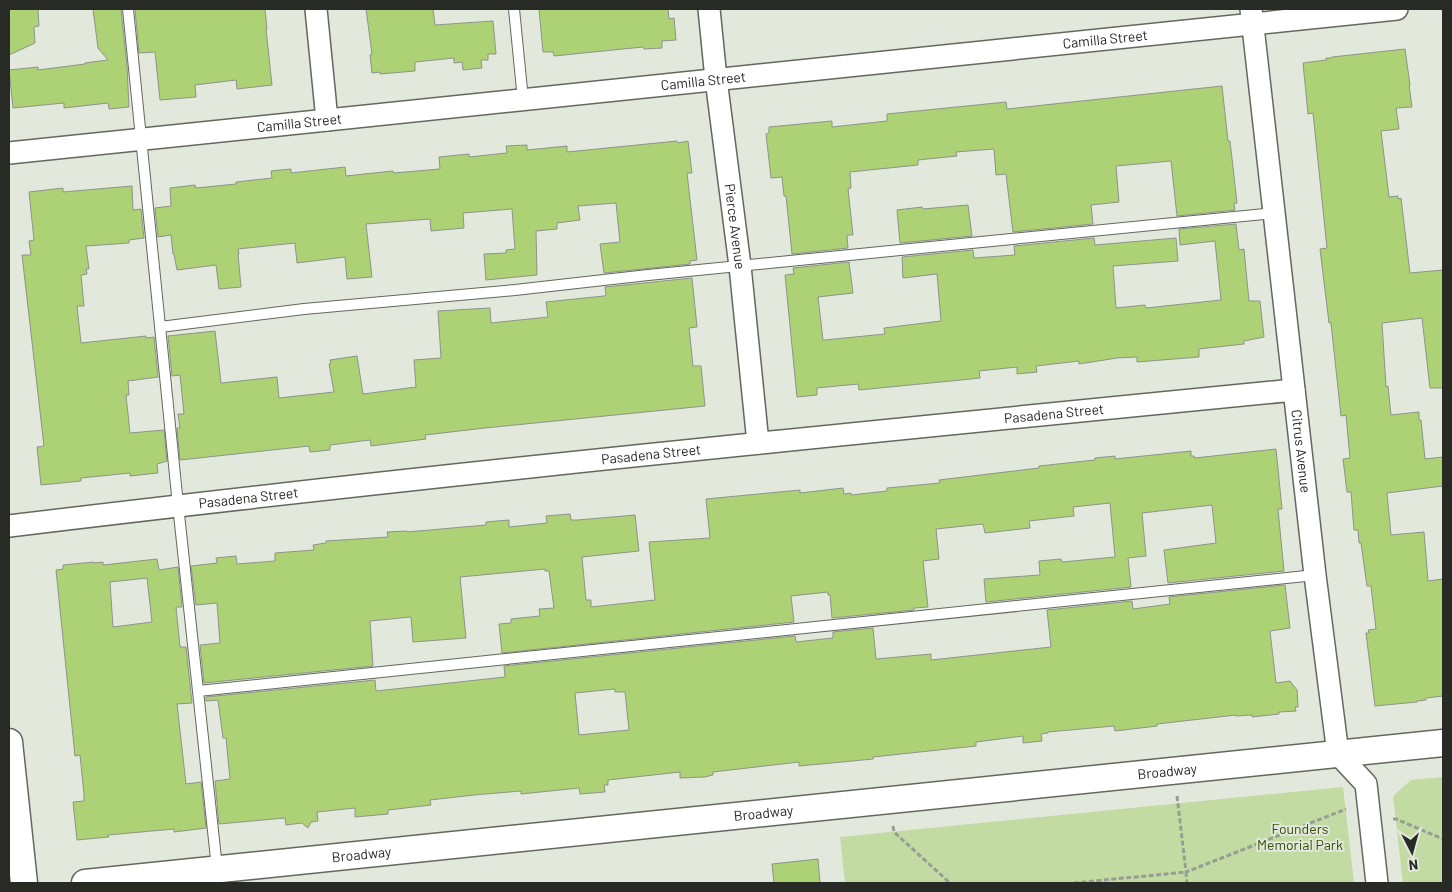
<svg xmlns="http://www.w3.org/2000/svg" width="1452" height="892" viewBox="0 0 1452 892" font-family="Barlow,sans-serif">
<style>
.green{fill:#c2dba2}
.building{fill:#acd275;stroke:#8e9488;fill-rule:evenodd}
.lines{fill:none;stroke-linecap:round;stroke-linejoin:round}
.service-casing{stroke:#63685d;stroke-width:12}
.minor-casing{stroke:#63685d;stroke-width:24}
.tertiary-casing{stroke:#63685d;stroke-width:29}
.path{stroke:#989d93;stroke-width:3;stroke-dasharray:5 2.5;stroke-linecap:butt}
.service{stroke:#fff;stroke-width:10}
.minor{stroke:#fff;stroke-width:21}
.tertiary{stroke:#fff;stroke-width:26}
.labels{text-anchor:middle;stroke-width:4;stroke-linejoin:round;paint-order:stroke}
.street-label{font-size:14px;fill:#282a25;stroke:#e2e8db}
.park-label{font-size:14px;fill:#364d07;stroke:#e2e8db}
</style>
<rect width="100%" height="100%" fill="#e2e8db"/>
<!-- green -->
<path class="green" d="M1443,777V883H1403L1393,796L1411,780Z
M1343,787L1354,883H845L840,837Z"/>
<!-- building -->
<path class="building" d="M9,9H38L39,26L34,27L35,43L9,55Z
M93,9H121L127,67L129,107L109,109L108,103L64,108V103L13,108L9,70L38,67V70L85,64V63L108,60L98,48Z
M135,9H265L267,29H266L272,85L237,89L236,80L195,85L196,97L160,100L155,52L139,53Z
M366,9H433L435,25L493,21L496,54H488V60H481L482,68L463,70L462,62L454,63V58L415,62V71L380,74V72L372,73L370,55L372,54Z
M539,9H668L669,19L674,18L676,40L662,41V48L644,49L643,47L554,56L553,52H543Z
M1405,49L1410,85H1409L1412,107L1396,108L1399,129L1381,131L1389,197L1398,196V199L1401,198L1410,273L1443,270V388H1430L1422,318L1382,323L1386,387L1388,386L1391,415L1419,412V420H1421L1425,459L1443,457V486L1387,493L1391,535L1424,532L1428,581L1443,579V696L1426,698V700L1417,701V702L1375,706L1366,633H1369L1368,630L1376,629L1371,586H1367L1361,543H1359L1358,530H1354L1351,492H1347L1343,459L1350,458L1346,415L1341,416L1331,323H1329L1320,249L1327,248L1313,113L1308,114L1303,63L1326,60V58H1332V57Z
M1222,86L1228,141H1230L1237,203L1234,204L1235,210L1177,216L1171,161L1116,166L1119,202L1091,205L1093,224L1013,232L1006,174L996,175L994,149L956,152L957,156L918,160V165L850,172L851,188L848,189L853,235H847L848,248L792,254L786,196H784L782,177L771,178L766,134L769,133V127L832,121V127L887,121V114L1006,102L1007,109Z
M677,141L678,143L688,141L692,173H687L697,260L690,261V264L604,273L600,244L620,242L616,203L578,206L580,220L557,223V229L536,231L537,275L486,280L484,254L506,253V250L515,249L512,209L463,213L464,228L431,231L430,219L366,224L372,277L347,279L345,257L297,263L295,243L238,249L239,254H238L241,287L219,289L216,265L177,270L174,254H173L171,235L158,237L155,208L171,206L170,188L195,185L196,188L236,184V182L272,178L271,171L291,169V173L345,167L346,176L393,171L394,173L440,169L439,157L469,154V157L507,153L506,146L527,145V150L567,146V152Z
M132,186L133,210L141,209L144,238L129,240V243L86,246L89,269H86L87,274L81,275L84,306H77L81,343L146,336V338L154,337L158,377L128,381L129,395H126L130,433L164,430L167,461L157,464L158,473L130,476V473L81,478V481L41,485L37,447L44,446L22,255H31L29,241L34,240L29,192L63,188V192Z
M968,205L972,236L900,243L897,210L922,207L923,209Z
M1236,224L1239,250L1244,249L1249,301H1260L1264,337L1244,341V344L1199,349V357L1137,362V357L1117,358L1079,364V361L1036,366L1037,372L1017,374V367L979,371L980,378L961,380L859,390L858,384L817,388V395L797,397L785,275L794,274L793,268L849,262L853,293L818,297L823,340H825L885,334L884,328L941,321L937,274L903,278L902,257L973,250L974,258L1015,255L1014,246L1094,238L1095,245L1176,238L1178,261L1113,266L1116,308L1145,305L1146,308L1221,300L1215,241L1180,245L1179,229Z
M692,278L697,327L689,328L693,366H701L705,406L485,428L425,435L426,439L371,446L370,440L330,445V450L310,452L309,446L180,460L177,428H180L178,414H184L180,375L172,376L168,336L215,331L221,383L277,377L279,398L334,392L329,364L331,363L330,360L357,356L363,394L416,387L414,360L441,358L438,311L490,308L491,323L548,317L546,302L604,296L606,295L605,287Z
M1276,449L1282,509H1278L1284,571L1168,583L1164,550L1216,543L1212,505L1142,513L1146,556L1128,558L1131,587L986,602L984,579L1040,575L1039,561L1061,559L1062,562L1115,557L1110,503L1073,507L1074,516L1029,521L1030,528L985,533L983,524L936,529L939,559L923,561L928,607L914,608V610L832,618L830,595H828V592L791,596L794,622L502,653L499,624L511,623V619L540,616L539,609L554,608L549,571H545V569L460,577L466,638L413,642L411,617L370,621L373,666L204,683L200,645L220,643L217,603L196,605L191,566L217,563L216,558L236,556L237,564L275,561V553L314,550L313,545L326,543V541L388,537L387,532L407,531V532L486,525V522L509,520V527L547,523L546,516L570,514L571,520H578L635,515L639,551L582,557L586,600H591V607L655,600L649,542L710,538L706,499L800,490V493L843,488L844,494L851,493V495L887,491V488L940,483L939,480L1039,468V466L1095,460V458L1115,456V459L1191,451V456H1194L1195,458Z
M157,559L159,570L178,567L182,607H176L180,647H186L192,703L177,704L186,784L201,782L206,828L174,832V829L108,835L109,837L77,840L73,802L84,801V794L80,755L75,756L56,570L63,569V565L94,562V563L103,562V565ZM147,578L152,622L113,627L110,582Z
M1285,585L1290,628L1270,631L1276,683L1290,681L1297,690L1298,707H1295L1296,711L1279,712V714L1252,717V715L1236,716V715L1157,724V726L1115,731L1114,726L1048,732V733L1041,734L1042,741L1023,743V736L976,742V746L873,757V759L842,762L799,766V762L713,772V775L705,777L680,778V772L608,780V785H604L605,792L580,794L579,788L521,794V791L474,795L430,800L431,805L388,810V814L355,817V808L317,812L318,821L311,822L308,828L302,823L286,825L285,818L219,824L215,781L230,779L226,738H223L218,700L206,701V697L375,680L376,691L505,677L504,666L795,636L796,642L833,638V632L873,628L876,659L931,654V660L1051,647L1047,610L1132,601L1133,609L1170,604L1169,597ZM615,689V692H625L629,730L579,735L575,693Z
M818,859L820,883H774L772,864Z"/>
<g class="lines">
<!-- service casing -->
<g class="service-casing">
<path id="service" d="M128,9L178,505L217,868
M514,9L523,100
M160,327L304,309L515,290L648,275L1274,213
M198,691L1315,575"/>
</g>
<!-- minor casing -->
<g class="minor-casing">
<g id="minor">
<path d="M316,9L327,120"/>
<path id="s1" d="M709,9L716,79L740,266L758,443"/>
<path id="s2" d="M1251,9L1315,575L1338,754L1366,784L1377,883"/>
<path id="s3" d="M9,153L1397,9"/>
<path id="s4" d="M9,526C437,474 866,432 1294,390"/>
</g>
</g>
<!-- tertiary casing -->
<g class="tertiary-casing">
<g id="tertiary">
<path d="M9,742L24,883"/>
<path id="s5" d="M85,883L1443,743"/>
</g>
</g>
<!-- path -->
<path class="path" d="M1177,796L1186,872L1346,809
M1393,819H1396L1443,839
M893,826L894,832L950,883
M1074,883L1186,872L1187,883"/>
<!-- service -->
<use href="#service" class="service"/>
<!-- minor -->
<use href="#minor" class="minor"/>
<!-- tertiary -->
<use href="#tertiary" class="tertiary"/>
</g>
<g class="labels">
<!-- street labels -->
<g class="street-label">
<text dy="5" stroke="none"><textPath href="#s3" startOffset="1102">Camilla Street</textPath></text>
<text dy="5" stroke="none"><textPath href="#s3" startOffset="698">Camilla Street</textPath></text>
<text dy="5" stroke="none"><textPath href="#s3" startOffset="292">Camilla Street</textPath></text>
<text dy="5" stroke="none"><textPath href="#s1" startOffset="219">Pierce Avenue</textPath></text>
<text dy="5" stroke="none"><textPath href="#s4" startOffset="1051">Pasadena Street</textPath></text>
<text dy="5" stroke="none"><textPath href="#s2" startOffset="445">Citrus Avenue</textPath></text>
<text dy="5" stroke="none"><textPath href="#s4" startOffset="646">Pasadena Street</textPath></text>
<text dy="5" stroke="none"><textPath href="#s4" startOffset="241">Pasadena Street</textPath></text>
<text dy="5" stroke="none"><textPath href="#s5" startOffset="1088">Broadway</textPath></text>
<text dy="5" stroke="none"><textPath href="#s5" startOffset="682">Broadway</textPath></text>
<text dy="5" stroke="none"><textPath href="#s5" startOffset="278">Broadway</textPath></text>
</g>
<!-- park labels -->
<g class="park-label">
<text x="1300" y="834">Founders<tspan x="1300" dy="16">Memorial Park</tspan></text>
</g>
</g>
<!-- border -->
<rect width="1452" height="892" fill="none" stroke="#282a25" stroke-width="20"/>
<!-- north arrow -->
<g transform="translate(1412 852) rotate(174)" stroke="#e2e8db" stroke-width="4" paint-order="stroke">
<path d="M0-4L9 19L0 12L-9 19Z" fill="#282a25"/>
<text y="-8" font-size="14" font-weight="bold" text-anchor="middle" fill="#282a25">N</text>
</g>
</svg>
